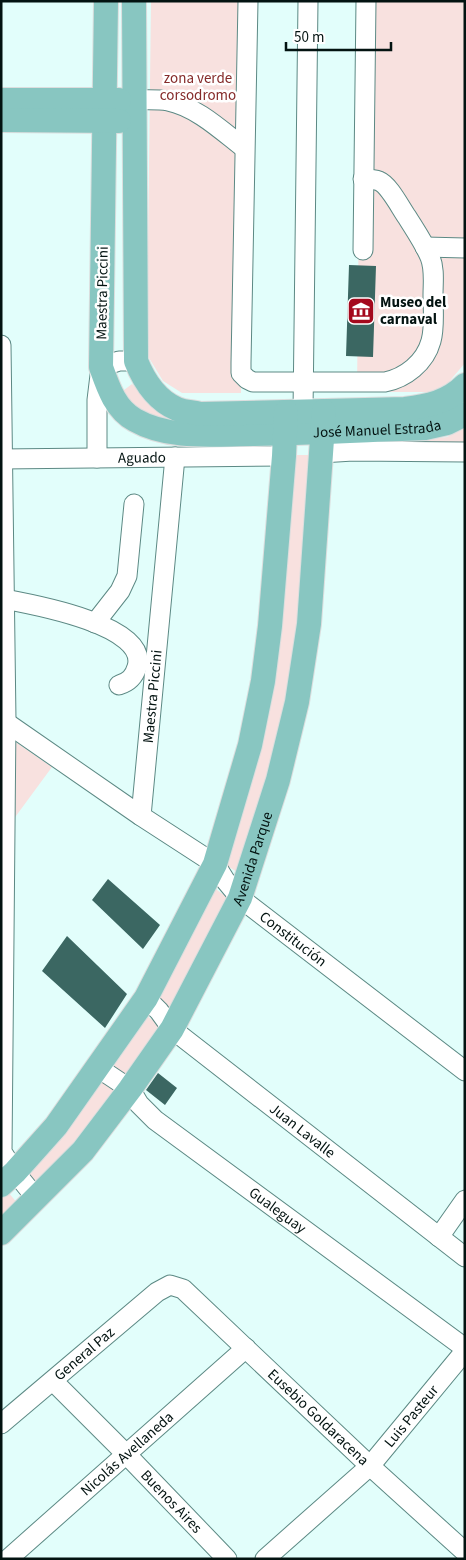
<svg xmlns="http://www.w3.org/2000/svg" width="466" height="1560" viewBox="0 0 466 1560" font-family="'Source Sans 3',sans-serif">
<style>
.green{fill:#f8e1df}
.building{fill:#3b6762}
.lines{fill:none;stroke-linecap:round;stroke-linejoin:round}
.minor-casing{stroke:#5c8984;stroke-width:21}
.major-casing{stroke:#dcdede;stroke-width:26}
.minor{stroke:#fff;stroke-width:19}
.major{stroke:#88c6c1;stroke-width:24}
.labels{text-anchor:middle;stroke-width:5;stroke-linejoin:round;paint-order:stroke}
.park-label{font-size:15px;fill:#852b2a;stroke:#fff}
.street-label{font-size:15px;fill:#031311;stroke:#fff}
.poi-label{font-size:15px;font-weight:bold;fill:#031311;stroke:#fff;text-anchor:start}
</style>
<rect width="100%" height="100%" fill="#e2fefb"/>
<!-- green -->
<path class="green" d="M151,1H249L241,393H182L163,381L149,358L147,330Z
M361,1H465V363L448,383L431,392H357Z
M132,384L161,413L189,419L187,428L137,413L120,393Z
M465,428V446L353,445L407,442L447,437Z
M292,455H314L303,624L278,747L237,872L221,862Z
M14,741L52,767L13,820Z
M213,887L228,898L171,1012L155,997Z
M142,1013L164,1027L128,1079L110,1066Z
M100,1078L120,1091L37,1186L24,1172Z
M8,1192L18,1204L1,1220V1198Z"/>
<!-- building -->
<path class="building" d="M349,265L376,266L373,357L346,356Z
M108,879L160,925L143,949L92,900Z
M67,936L127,994L105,1028L42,971Z
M158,1073L177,1088L165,1105L146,1090Z"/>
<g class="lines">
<!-- minor casing -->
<g class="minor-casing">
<g id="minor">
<path d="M248,1L241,363V373L247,379L253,382H385C405,378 425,363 431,341C435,327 433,310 433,295C433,283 435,269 430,257C424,243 415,230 407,217C400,207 389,185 379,181C374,179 368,179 363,179"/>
<path d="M133,100C145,100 157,99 168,101C197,107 222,131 244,148"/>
<path d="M425,247L465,248"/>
<path d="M363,250L366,1"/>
<path d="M1,345L6,721L2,1152L15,1172L36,1198"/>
<path d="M303,412L308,1"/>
<path d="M321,453L353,451L465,452"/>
<path d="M97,458V400L101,367L119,361H136"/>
<path id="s1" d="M1,459L284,456"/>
<path d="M4,599C31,604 150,625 137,667C134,677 129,682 119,685"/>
<path d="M95,623L120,591L127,576L134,504"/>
<path id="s2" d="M1,719L141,816L215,864L225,880L240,898L465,1071"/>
<path id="s3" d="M141,816L175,457"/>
<path id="s4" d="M146,998L159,1011L172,1029L465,1257"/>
<path id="s5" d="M97,1067L130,1089L139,1104L155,1120L465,1348"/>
<path d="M439,1237L465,1200"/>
<path id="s6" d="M53,1381L126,1454L227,1559"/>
<path id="s7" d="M1,1424L157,1292L170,1285L183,1289L370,1466L465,1552"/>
<path id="s8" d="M8,1559L246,1348"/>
<path id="s9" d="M265,1559L370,1466L465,1351"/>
</g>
</g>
<!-- major casing -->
<g class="major-casing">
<g id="major">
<path id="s10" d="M106,1L101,367C108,387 115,409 135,420C170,440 215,434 254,434C311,433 368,430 425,428L447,423L465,414"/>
<path d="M134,1L136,361C144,381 156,400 177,409C184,412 193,412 200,414L405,409C428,406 448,402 465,385"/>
<path d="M1,100H119"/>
<path d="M1,120L119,121"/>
<path d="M1,1185L15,1172L56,1126L146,998L215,864L250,745L263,681L270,626L284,456L286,412"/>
<path id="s11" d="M1,1233L83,1151L130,1089L172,1029L240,898L278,780L297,702L309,624L324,411"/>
</g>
</g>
<!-- minor -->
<use href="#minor" class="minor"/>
<!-- major -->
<use href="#major" class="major"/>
</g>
<!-- icons -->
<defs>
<g id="museum-square" transform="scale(1.4375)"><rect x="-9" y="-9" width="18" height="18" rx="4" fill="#a4091d" stroke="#fff"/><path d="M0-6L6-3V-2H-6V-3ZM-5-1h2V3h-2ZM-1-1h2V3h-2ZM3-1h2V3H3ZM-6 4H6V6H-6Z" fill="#fff"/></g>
</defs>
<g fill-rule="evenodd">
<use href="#museum-square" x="361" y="311"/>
</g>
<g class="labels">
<!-- park labels -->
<g class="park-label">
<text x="198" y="83">zona verde<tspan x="198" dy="17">corsodromo</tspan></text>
</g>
<!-- street labels -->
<g class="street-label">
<text transform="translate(102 293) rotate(-89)" y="5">Maestra Piccini</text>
<text dy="5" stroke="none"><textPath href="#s10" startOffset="675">José Manuel Estrada</textPath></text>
<text dy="5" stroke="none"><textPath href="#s1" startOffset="141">Aguado</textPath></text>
<text dy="5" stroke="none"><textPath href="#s3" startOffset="120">Maestra Piccini</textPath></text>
<text dy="5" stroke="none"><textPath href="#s11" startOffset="456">Avenida Parque</textPath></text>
<text dy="5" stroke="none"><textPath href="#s2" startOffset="368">Constitución</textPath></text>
<text dy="5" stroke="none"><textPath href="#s4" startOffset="206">Juan Lavalle</textPath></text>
<text dy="5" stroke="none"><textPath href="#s5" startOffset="232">Gualeguay</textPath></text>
<text dy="5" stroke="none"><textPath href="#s7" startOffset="109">General Paz</textPath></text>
<text dy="5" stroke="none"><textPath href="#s9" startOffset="205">Luis Pasteur</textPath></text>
<text dy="5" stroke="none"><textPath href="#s7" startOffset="419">Eusebio Goldaracena</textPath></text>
<text dy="5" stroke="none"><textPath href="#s8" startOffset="159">Nicolás Avellaneda</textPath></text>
<text dy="5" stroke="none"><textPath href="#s6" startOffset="169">Buenos Aires</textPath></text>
</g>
<!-- poi labels -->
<g class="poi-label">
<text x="380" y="307">Museo del<tspan x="380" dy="17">carnaval</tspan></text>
</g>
</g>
<!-- border -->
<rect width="466" height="1560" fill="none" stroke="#031311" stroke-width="5"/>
<!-- scale -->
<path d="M286 42v8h105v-8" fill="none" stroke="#031311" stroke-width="2.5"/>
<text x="294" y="42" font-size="15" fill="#031311" stroke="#ffffff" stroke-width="4" paint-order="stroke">50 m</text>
</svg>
